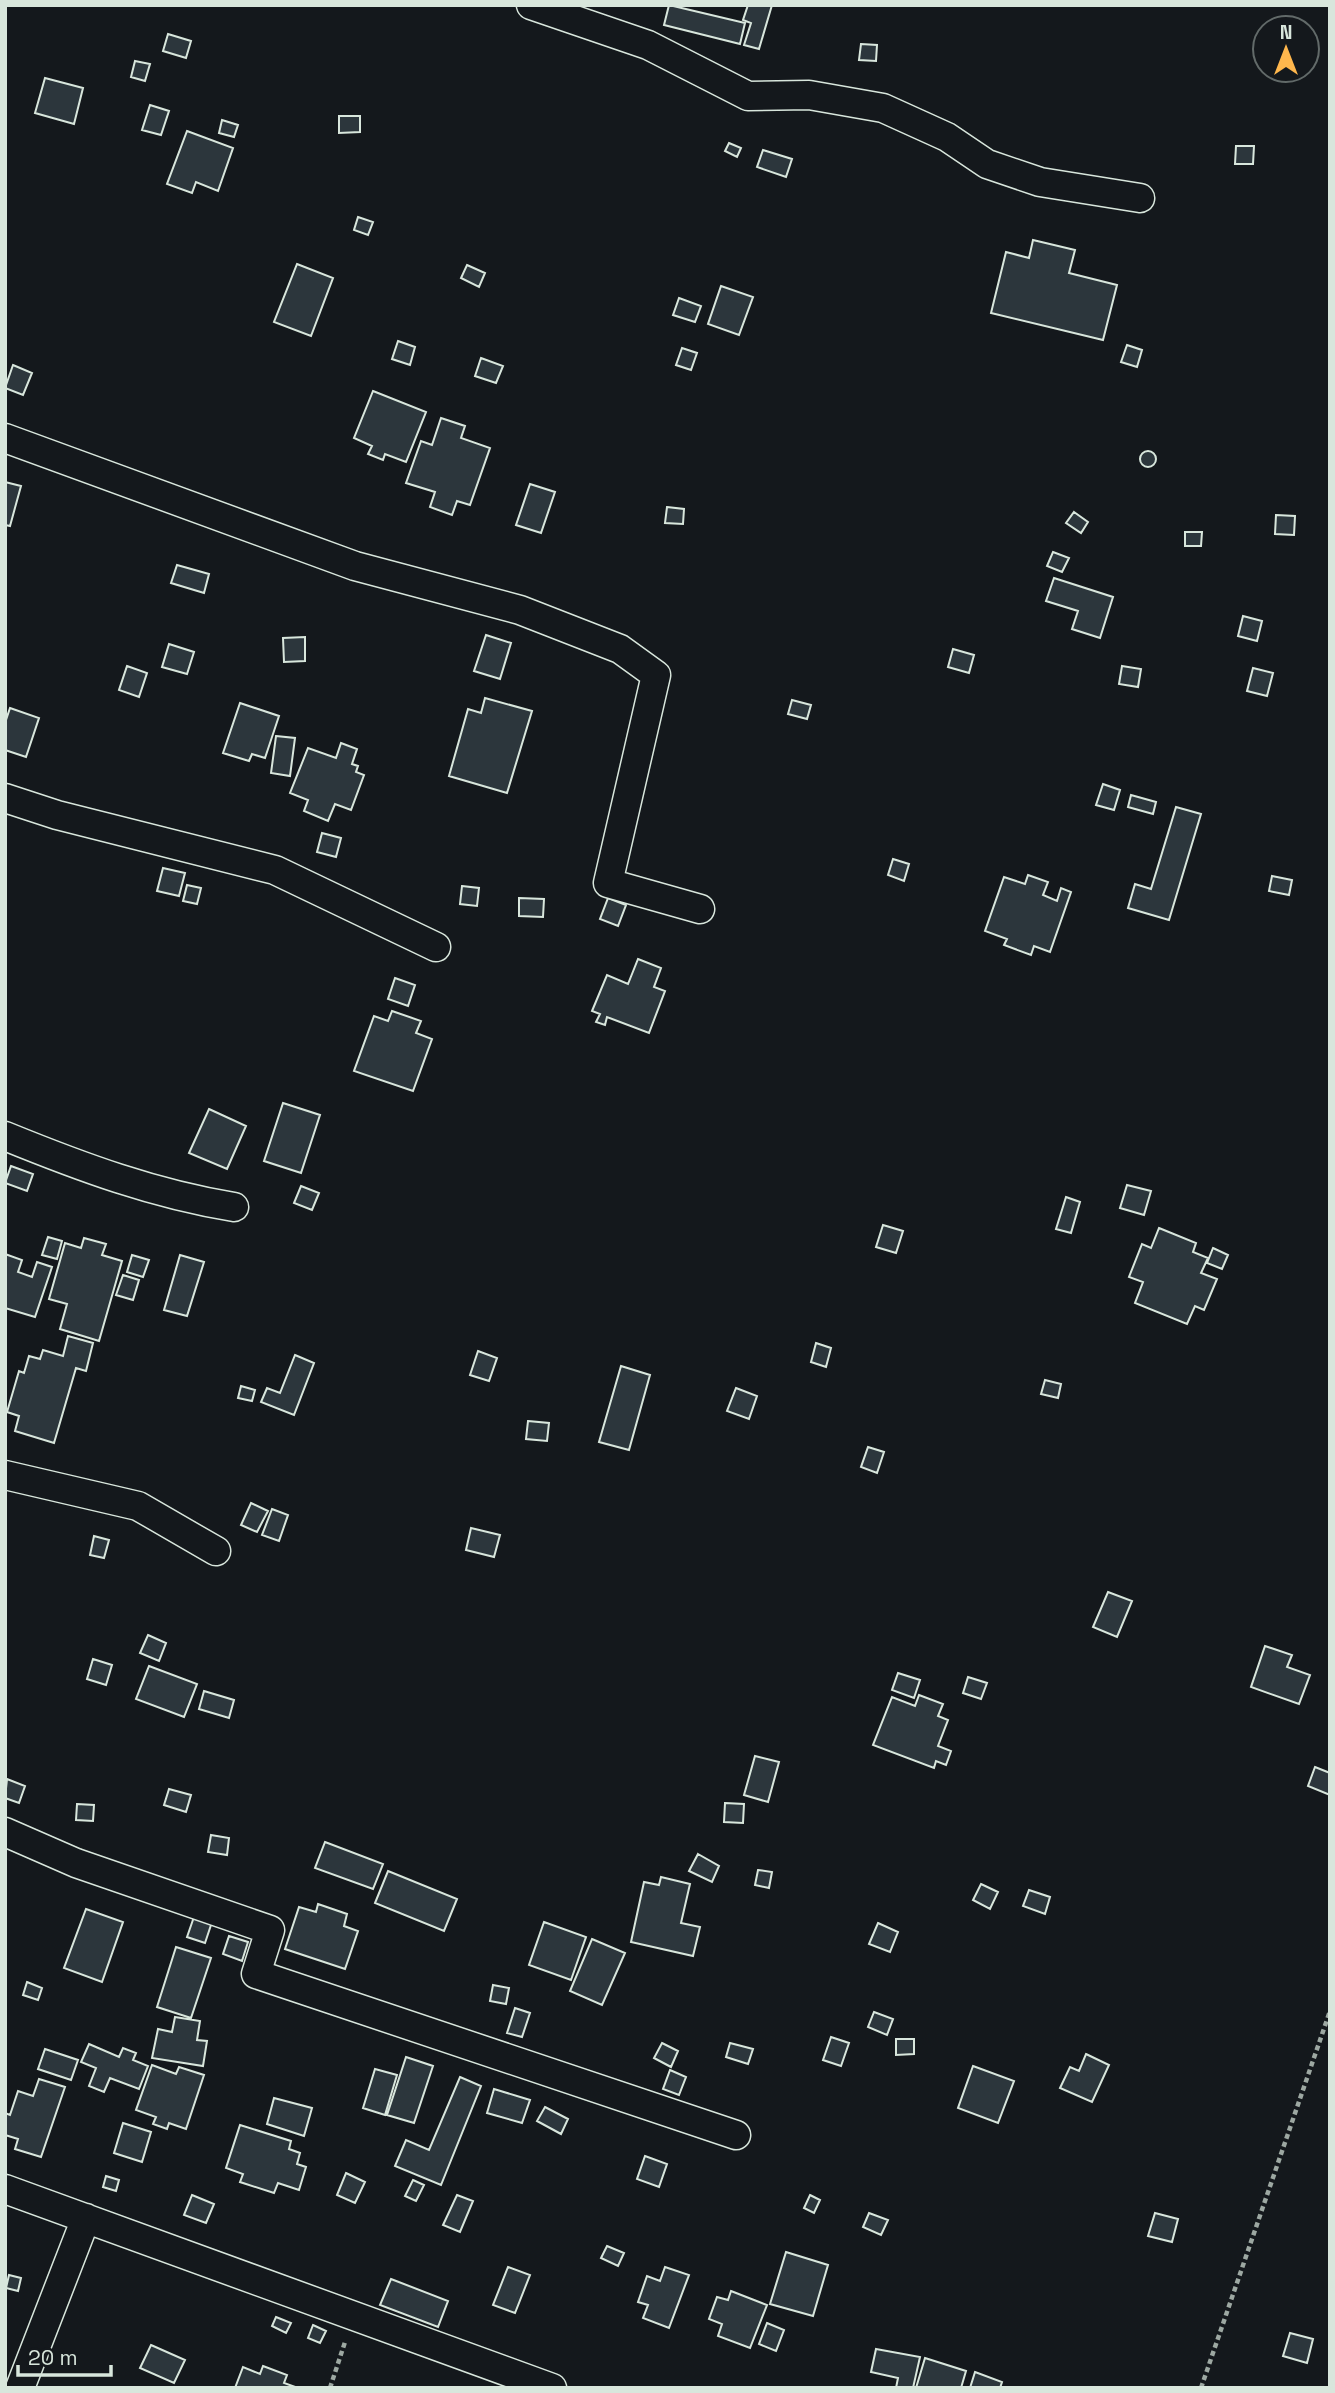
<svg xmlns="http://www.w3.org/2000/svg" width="1335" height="2393" viewBox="0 0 1335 2393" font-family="'Space Grotesk',sans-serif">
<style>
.building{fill:#2c363c;stroke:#d8e6dc;stroke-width:2}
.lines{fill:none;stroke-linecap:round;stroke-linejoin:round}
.street-casing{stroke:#d8e6dc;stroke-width:31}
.path{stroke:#9da8a2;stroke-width:4.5;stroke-dasharray:5 3.5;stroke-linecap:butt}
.street{stroke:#14181c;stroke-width:28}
</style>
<rect width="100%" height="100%" fill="#14181c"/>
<!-- building -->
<path class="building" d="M669,5L745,23L740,44L664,25Z
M748,5H772L759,49L744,45L751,23L743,20Z
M168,34L191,41L186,58L163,51Z
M861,44L877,45L876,61L859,60Z
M135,61L150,64L145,81L131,77Z
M45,78L83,88L74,124L35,113Z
M150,105L169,111L161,135L142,130Z
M339,116H360V132L339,133Z
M222,120L238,125L234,137L219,133Z
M187,131L233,148L218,191L196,182L192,193L167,184Z
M729,143L741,148L737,157L725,151Z
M1236,146H1254L1253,164H1235Z
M763,150L792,159L786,177L757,167Z
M358,217L373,222L368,235L354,230Z
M1033,240L1075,250L1069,273L1117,285L1103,340L991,313L1006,252L1029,258Z
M297,264L333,278L311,336L274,322Z
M467,265L485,273L479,287L461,278Z
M721,286L753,297L739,335L708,324Z
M679,298L701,306L695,322L673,315Z
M398,341L415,347L410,365L392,359Z
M1127,345L1142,350L1137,367L1121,362Z
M682,348L697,353L691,370L676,365Z
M481,358L503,366L496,383L475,376Z
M13,365L32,373L23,395L5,388Z
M373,391L426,412L406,462L385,454L383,460L368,454L372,446L354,438Z
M441,418L465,426L461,438L490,448L470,505L457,501L452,515L430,507L435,492L406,483L421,441L432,445Z
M1140 459a8 8 0 1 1 16 0a8 8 0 1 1-16 0Z
M5,482L21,486L10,526L5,525Z
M530,484L555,492L541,533L516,525Z
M667,507L684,509L683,524L665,523Z
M1074,512L1088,522L1081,533L1066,523Z
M1276,515L1295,516L1294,535L1275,534Z
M1185,532H1202L1201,546H1185Z
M1053,552L1069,558L1062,572L1047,566Z
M177,565L209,574L204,593L171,583Z
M1054,578L1113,597L1100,638L1072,629L1078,611L1046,601Z
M1243,616L1262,621L1257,641L1238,636Z
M486,635L511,643L500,679L474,671Z
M305,637V661L284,662L283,638Z
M169,644L194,652L187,674L162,667Z
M953,649L974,655L969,673L948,667Z
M127,666L147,673L139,697L119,690Z
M1122,666L1141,669L1138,687L1119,684Z
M1253,668L1273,673L1267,696L1247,691Z
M485,698L532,711L507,793L449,776L468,709L481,713Z
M792,700L811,705L807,719L788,714Z
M240,703L279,716L265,758L252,754L249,761L223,753Z
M10,708L39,718L26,757L5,750V723Z
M276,736L295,738L290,776L271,773Z
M341,743L357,749L352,764L358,766L356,772L364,775L351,810L335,804L328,821L304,811L308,800L290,793L308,748L336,758Z
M1103,784L1120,790L1114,810L1096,805Z
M1131,795L1156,802L1153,814L1128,807Z
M1176,807L1201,814L1169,920L1128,908L1135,884L1151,889Z
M322,833L341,838L336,857L317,852Z
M893,859L909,864L904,881L888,875Z
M163,868L185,873L179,896L157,891Z
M1028,875L1048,882L1043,895L1057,901L1061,888L1071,892L1050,952L1034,946L1031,955L1004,945L1007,939L985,931L1004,877L1025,884Z
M1272,876L1292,880L1289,895L1269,891Z
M187,885L201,888L197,904L183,901Z
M462,886L479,888L477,906L460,904Z
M519,898L544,899L543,917L519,916Z
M608,898L626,905L618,926L600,919Z
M638,959L661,968L654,987L665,991L649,1033L607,1017L605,1025L596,1022L600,1014L592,1011L607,975L628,984Z
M395,978L415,985L408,1006L388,999Z
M392,1011L421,1021L416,1033L432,1039L413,1091L354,1071L374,1016L388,1021Z
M283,1103L320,1115L301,1173L264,1161Z
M209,1109L246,1126L227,1169L189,1153Z
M11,1166L33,1174L27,1191L5,1183Z
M1127,1185L1151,1191L1144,1215L1120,1208Z
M301,1186L319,1193L312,1210L294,1203Z
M1066,1197L1080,1202L1071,1233L1056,1229Z
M883,1225L903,1231L896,1253L876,1247Z
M1159,1228L1196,1243L1193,1252L1208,1258L1201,1273L1217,1279L1204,1310L1195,1306L1187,1324L1135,1303L1143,1282L1129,1277L1142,1244L1151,1248Z
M48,1237L62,1241L57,1259L42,1255Z
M84,1238L106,1244L102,1255L122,1261L99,1341L60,1329L67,1304L49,1299L65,1243L81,1248Z
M1213,1248L1228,1255L1222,1269L1207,1263Z
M5,1254L22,1260L18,1272L32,1277L37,1262L52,1267L35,1317L5,1308Z
M132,1255L149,1260L143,1277L127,1272Z
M180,1255L204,1262L187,1316L164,1310Z
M123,1275L139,1280L133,1300L116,1295Z
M68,1336L93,1343L86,1371L76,1368L54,1443L15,1431L19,1416L7,1412L19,1371L24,1373L29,1356L40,1359L43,1350L63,1356Z
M816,1343L831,1348L826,1367L811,1362Z
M478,1351L497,1358L489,1381L470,1375Z
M295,1355L314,1363L294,1415L261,1402L267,1388L280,1393Z
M621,1366L650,1375L629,1450L599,1442Z
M1045,1380L1061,1384L1058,1398L1041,1394Z
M241,1386L255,1390L252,1401L238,1398Z
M736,1388L757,1396L749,1419L727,1411Z
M528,1421L549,1423L547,1441L526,1439Z
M868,1447L884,1452L877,1473L861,1467Z
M251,1503L268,1511L257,1532L241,1525Z
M272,1509L288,1515L279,1541L262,1535Z
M471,1528L500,1535L494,1557L466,1550Z
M94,1536L109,1540L104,1558L90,1555Z
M1108,1592L1132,1601L1117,1637L1093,1627Z
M148,1635L166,1643L159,1661L140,1653Z
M1265,1646L1292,1655L1287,1667L1310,1675L1299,1704L1251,1687Z
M93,1659L112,1665L106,1685L87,1679Z
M149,1666L197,1684L184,1717L136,1699Z
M898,1673L920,1680L914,1698L892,1690Z
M968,1677L987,1683L981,1699L963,1693Z
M204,1691L234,1700L229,1718L199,1709Z
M919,1695L943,1704L938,1716L948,1720L938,1746L951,1751L946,1765L936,1761L934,1768L873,1745L892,1697L915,1706Z
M755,1756L779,1762L768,1802L744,1795Z
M1315,1767L1330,1773V1795L1308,1786Z
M7,1779L25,1786L19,1803L5,1798Z
M169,1789L191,1795L186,1812L164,1805Z
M725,1803L744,1804L743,1823L724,1822Z
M77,1804L94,1805L93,1821L76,1820Z
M211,1835L229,1838L227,1855L208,1852Z
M325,1842L383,1864L373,1889L315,1868Z
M698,1854L719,1866L712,1882L689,1871Z
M758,1870L772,1872L769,1888L755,1885Z
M388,1871L457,1899L444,1931L375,1903Z
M661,1877L690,1884L681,1923L700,1927L693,1956L631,1942L644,1882L659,1885Z
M981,1884L998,1892L990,1909L973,1900Z
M1029,1890L1050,1897L1045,1914L1023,1906Z
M318,1904L347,1914L344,1926L358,1931L345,1969L285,1949L299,1907L316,1912Z
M86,1909L123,1922L102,1982L64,1968Z
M195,1914L213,1919L205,1943L187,1937Z
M544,1922L586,1937L571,1980L529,1965Z
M878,1923L898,1932L890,1952L869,1944Z
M229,1936L248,1942L242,1961L223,1954Z
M592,1939L625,1953L602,2005L570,1991Z
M176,1947L211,1958L191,2018L157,2007Z
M27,1982L42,1988L38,2000L23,1995Z
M493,1985L509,1988L506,2004L490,2001Z
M515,2008L530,2013L522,2037L507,2033Z
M874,2012L893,2019L887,2035L868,2027Z
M175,2017L200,2021L197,2040L207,2041L203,2066L152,2058L158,2029L172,2032Z
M831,2037L849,2043L841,2066L823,2060Z
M896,2039H914V2054L896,2055Z
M662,2043L678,2051L671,2067L654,2058Z
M730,2043L753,2049L748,2064L726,2057Z
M89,2044L119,2057L123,2048L136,2053L133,2060L148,2066L139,2089L110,2078L104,2092L89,2086L96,2068L81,2062Z
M45,2049L78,2060L71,2080L38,2069Z
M1086,2054L1109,2065L1092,2102L1060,2088L1070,2067L1079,2071Z
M406,2057L433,2066L414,2123L387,2115Z
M152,2065L176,2074L179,2067L204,2075L186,2129L169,2123L167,2129L153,2124L156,2117L136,2110Z
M973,2066L1014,2081L998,2123L958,2108Z
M375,2069L397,2075L385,2115L363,2108Z
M670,2070L686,2077L679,2095L663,2089Z
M460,2077L481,2086L441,2185L395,2166L406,2140L429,2150Z
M39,2079L65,2087L41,2157L15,2149L18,2139L5,2135V2113L10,2115L18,2091L33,2096Z
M494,2089L530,2100L522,2123L487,2113Z
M274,2098L312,2108L304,2136L267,2124Z
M545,2107L568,2119L561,2134L537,2121Z
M123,2123L151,2132L142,2162L114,2153Z
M240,2125L291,2141L289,2149L300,2153L297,2164L306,2167L299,2190L278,2183L274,2193L240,2182L243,2174L226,2168Z
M645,2156L667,2164L659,2187L637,2179Z
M346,2173L365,2182L355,2203L337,2195Z
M106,2176L119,2180L116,2191L103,2187Z
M413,2180L424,2185L416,2201L405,2196Z
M192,2195L214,2204L206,2223L184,2215Z
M457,2195L473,2201L460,2232L443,2225Z
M810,2195L820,2200L814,2213L804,2208Z
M869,2213L888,2220L881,2235L863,2227Z
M1155,2213L1178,2219L1172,2242L1148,2236Z
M607,2246L624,2253L618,2266L601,2258Z
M786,2252L828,2265L813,2316L770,2304Z
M508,2267L530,2275L515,2313L493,2305Z
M665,2267L689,2275L669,2328L643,2318L648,2305L638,2302L647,2276L660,2281Z
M9,2275L21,2278L18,2291L6,2288Z
M391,2279L448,2301L438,2327L380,2305Z
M731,2291L767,2305L750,2348L718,2336L722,2324L709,2319L717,2297L728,2300Z
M276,2317L291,2323L286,2333L272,2326Z
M767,2323L784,2330L776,2351L759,2344Z
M313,2325L326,2331L320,2343L308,2338Z
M1290,2333L1313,2339L1307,2363L1283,2356Z
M151,2345L185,2360L174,2383L140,2368Z
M876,2349L920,2357L913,2388H896L898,2378L871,2372Z
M925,2358L966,2371L961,2388H916Z
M263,2366L287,2375L284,2383L298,2388H235L243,2367L260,2374Z
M975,2372L1002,2382L1000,2388H970Z"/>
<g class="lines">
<!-- street casing -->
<g class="street-casing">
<path id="street" d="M531,5L648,45L748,96L809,95L883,108L947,137L987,164L1040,182L1140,198
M5,438L355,566L520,610L620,649L656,675L608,883L700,909
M5,798L57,815L275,870L436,947
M5,1136C81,1167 154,1194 234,1207
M5,1475L138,1506L216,1551
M5,1832L76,1863L270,1930L256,1974L736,2135
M5,2189L552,2388
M20,2388L86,2218"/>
</g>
<!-- path -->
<path class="path" d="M330,2388L345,2342
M1201,2388L1330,2011"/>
<!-- street -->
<use href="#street" class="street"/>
</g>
<!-- border -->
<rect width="1335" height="2393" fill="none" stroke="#d8e6dc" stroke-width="14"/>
<!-- north arrow -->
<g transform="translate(1286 49)"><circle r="33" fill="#14181c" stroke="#626a69" stroke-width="2"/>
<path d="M0-5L12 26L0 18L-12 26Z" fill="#ffb74d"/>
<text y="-10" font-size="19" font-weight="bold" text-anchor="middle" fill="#d8e6dc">N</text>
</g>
<!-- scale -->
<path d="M18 2365v10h93v-10" fill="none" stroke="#d8e6dc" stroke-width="3.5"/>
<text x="28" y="2365" font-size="21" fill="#d8e6dc" stroke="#14181c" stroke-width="5" paint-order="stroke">20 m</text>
</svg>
